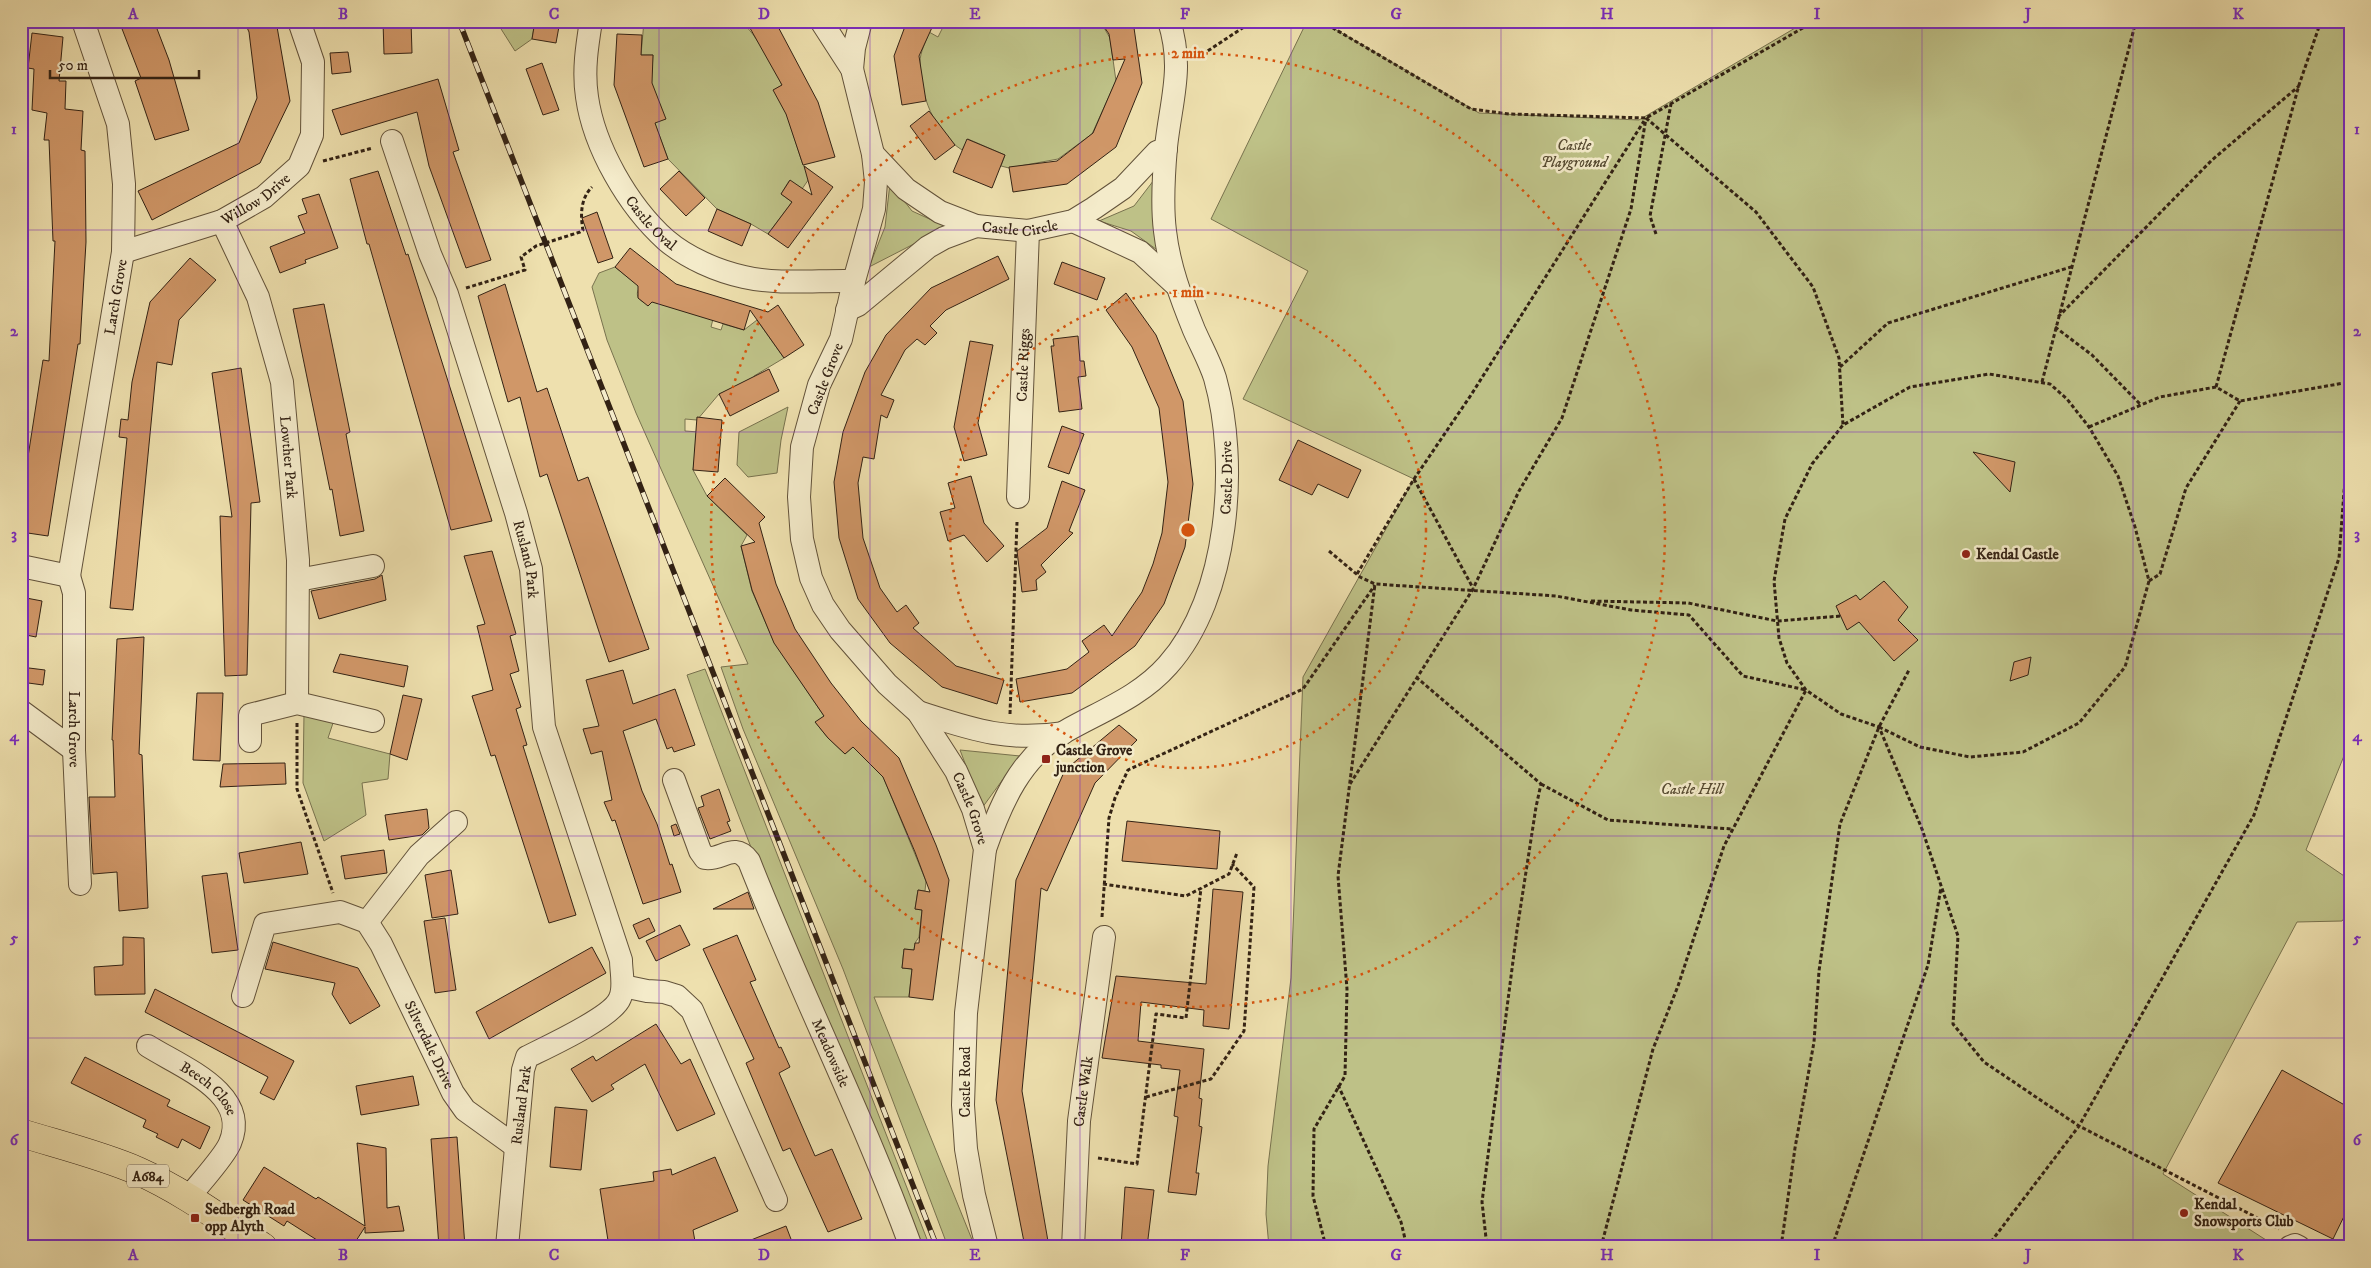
<svg xmlns="http://www.w3.org/2000/svg" width="2371" height="1268" viewBox="0 0 2371 1268" font-family="'IM FELL DW Pica',serif">
<style>
.green{fill:#bec187;stroke:#78724e}
.building{fill:#d09768;stroke:#332214}
.lines{fill:none;stroke-linecap:round;stroke-linejoin:round}
.minor-casing{stroke:#62523a;stroke-width:24}
.highway-casing{stroke:#332214;stroke-width:29}
.path{stroke:#332214;stroke-width:3;stroke-dasharray:4 2.5;stroke-linecap:butt}
.minor{stroke:#f4ebca;stroke-width:22}
.highway{stroke:#eee0ae;stroke-width:28}
.rail-casing{stroke:#332214;stroke-width:5.5}
.rail{stroke:#f4ebca;stroke-width:4;stroke-dasharray:11;stroke-linecap:butt}
.grid{fill:none;stroke:#7b2cbf;stroke-width:1;stroke-opacity:0.55}
.ring{fill:none;stroke:#d6540d;stroke-width:2.5;stroke-dasharray:2.5 5}
.poi-dot{fill:#8f2418;stroke:#f4ebca;stroke-width:2}
.labels{text-anchor:middle;stroke-width:5;stroke-linejoin:round;paint-order:stroke}
.shield{fill:#f4ebca;stroke:#6d5e4b;stroke-width:1}
.shield-label{font-size:14px;font-weight:bold;fill:#332214}
.park-label{font-size:15px;font-style:italic;fill:#564a31;stroke:#f4ebca}
.street-label{font-size:15px;fill:#332214;stroke:#f4ebca}
.poi-label{font-size:15px;font-weight:bold;fill:#332214;stroke:#f4ebca;text-anchor:start}
.centre{fill:#d6540d;stroke:#f4ebca;stroke-width:2.5}
.ring-label{font-size:15px;text-anchor:middle;font-weight:bold;fill:#d6540d;stroke:#f4ebca;stroke-width:5;stroke-linejoin:round;paint-order:stroke}
.neatline{fill:none;stroke:#7b2cbf;stroke-width:2}
.grid-label{font-size:16px;text-anchor:middle;font-weight:bold;fill:#7b2cbf}
</style>
<rect width="100%" height="100%" fill="#eee0ae"/>
<filter id="stains"><feTurbulence type="fractalNoise" baseFrequency=".004" numOctaves="4"/><feColorMatrix values="0 0 0 0 .2 0 0 0 0 .09 0 0 0 0 .02 0 0 0 .5 -.17"/></filter>
<radialGradient id="worn" r=".72"><stop offset=".6" stop-color="#630" stop-opacity="0"/><stop offset="1" stop-color="#630" stop-opacity=".3"/></radialGradient>
<!-- green -->
<path class="green" d="M496,21H535L532,39L515,51Z
M644,21H741C759,38 771,63 782,85L774,90L787,115L803,165L813,173L802,189L789,181L781,194L792,202L768,234L751,224L717,209L668,159L645,97L652,71L653,55H641Z
M946,21H1100L1110,38L1116,81L1092,134L1058,159L1009,168L1001,166L1005,155L968,139L962,150C934,132 920,95 920,62C920,52 926,42 929,32L938,37Z
M1307,21H1321L1479,113L1639,120L1807,21H2350V413L2343,501L2350,502V741L2306,850L2350,880V911L2342,921L2297,922L2163,1174L2277,1247H1269L1266,1214L1268,1166L1291,978L1303,677L1414,479L1243,399L1308,271L1211,219Z
M1458,21H1545V26Z
M1157,176L1160,252L1131,231L1099,221L1134,206Z
M890,183L912,211L947,227L869,267L885,227Z
M615,267L640,287C633,296 641,303 650,304L654,299L713,319L711,327L721,330L723,324L744,330L757,320L784,358L754,376L755,379L719,394L697,420L685,419V431L699,432L693,470L707,496L747,535L741,546L752,591L774,642L824,716L816,723L828,738L845,754L853,747L882,774L926,881L925,891L918,890L915,909L922,910L919,937L915,943L914,950L904,949L902,968L912,969L909,997H874L975,1247H948L843,969L743,729L721,667L748,664L636,413L607,340L592,287L599,273Z
M788,407L781,440L777,473L748,477L737,465L739,432Z
M705,669L930,1247H919C839,1057 754,870 687,675Z
M304,713L334,720L328,738L390,754L388,779L362,783L366,815L324,841L303,783Z
M960,750L1020,756L982,808Z"/>
<!-- building -->
<path class="building" d="M119,21H154L169,60L189,130L155,140L135,81L141,78Z
M244,21H276L290,101L260,163L152,220L138,191L239,143L257,98L249,32Z
M383,21H411L412,53L384,54Z
M535,21H560L556,43L532,39Z
M746,21H775L818,102L835,157L803,165L786,114L773,90L782,85Z
M907,21H935L919,56L926,101L902,105L894,56Z
M1100,21H1133L1142,83L1116,147L1067,184L1013,192L1009,167L1057,161L1093,133L1125,59L1113,60L1109,34Z
M32,33L63,37L59,81H66L65,109L83,111L81,150L85,151L86,242L80,344H78L48,536L21,532V502L43,360L49,361L55,241H53L49,140H44L47,113L32,110L34,69L28,68Z
M617,34L642,35L641,55H653L652,83L666,119L655,123L668,159L644,167L614,85Z
M348,52L351,72L332,74L330,53Z
M542,63L559,110L543,115L526,69Z
M438,79L459,150L453,152L491,260L466,268L429,166L417,112L341,135L332,110Z
M929,111L955,145L935,160L910,126Z
M967,139L1005,155L992,188L953,172Z
M804,166L833,187L788,248L768,234L792,202L781,194L790,180L812,195Z
M378,171L406,255L408,254L492,521L451,530L369,244H367L350,179Z
M679,171L705,198L686,216L660,189Z
M319,194L338,248L305,260L306,263L280,273L270,247L305,233L298,216L307,213L302,199Z
M717,209L751,224L742,246L708,231Z
M597,212L613,258L598,263L582,218Z
M630,248L676,284L768,312L778,305L804,345L784,358L750,310L744,330L652,302L648,306L638,298V286L615,267Z
M998,256L1009,279L946,310L930,326L937,333L925,345L917,339L905,350L881,395L894,400L887,418L881,415L874,459L863,457L858,483L863,538L880,588L897,612L906,605L919,623L913,628L956,666L1004,680L997,704L942,687L890,643L858,599L839,538L834,482L843,432L865,372L886,335L931,288Z
M190,258L216,280L179,320L172,365L157,362L133,610L110,608L127,438L119,437L121,419L128,420L132,382L150,302Z
M1062,262L1105,278L1097,300L1054,284Z
M505,284L537,392L547,388L578,481L588,477L649,649L609,662L547,474L540,477L520,397L508,402L478,296Z
M1126,293L1156,335L1183,401L1193,484L1185,547L1164,604L1135,646L1072,693L1020,702L1016,679L1067,669L1089,652L1082,641L1104,625L1112,636L1142,592L1153,564L1162,533L1168,482L1159,408L1132,347L1106,310Z
M324,304L350,432L346,434L364,531L340,536L332,489L330,490L293,309Z
M1078,336L1080,361H1084L1086,376L1078,377L1082,409L1059,412L1051,346H1054L1053,339Z
M970,341L993,345L978,423L987,455L964,461L954,427Z
M241,368L260,502L251,503L247,675L225,676L220,516L232,517L212,373Z
M769,369L779,391L730,416L719,394Z
M697,417L722,420L718,472L693,470Z
M1062,426L1084,434L1069,474L1048,467Z
M1298,440L1361,470L1348,498L1318,484L1312,495L1279,480Z
M1973,452L2015,462L2010,492Z
M971,476L984,523L1004,546L987,562L964,535L948,541L940,512L955,508L948,483Z
M725,478L765,517L759,523L776,584L795,629L831,683L861,721L899,758L936,845L949,880L933,1000L909,997L912,969L902,968L904,949L914,950L915,943H919L922,910L915,909L918,890L930,892L915,852L883,777L853,747L845,754L828,738L815,722L824,716L774,643L752,590L741,546L755,542L707,496Z
M1062,481L1085,490L1069,531L1073,533L1041,565L1046,572L1036,580L1037,590L1022,592L1017,551L1047,528Z
M492,551L516,634L510,636L519,671L510,674L521,707L516,709L527,745L523,746L576,915L549,923L495,755L491,756L472,696L493,690L477,626L485,624L464,556Z
M382,575L386,600L319,619L311,591L375,579Z
M1884,581L1908,607L1898,620L1918,640L1894,661L1859,622L1847,630L1836,606L1856,595L1860,600Z
M21,597L42,601L36,637L21,634Z
M144,637L139,754L142,755L148,908L119,911L117,872L93,874L89,797H115L113,740H112L117,639Z
M340,654L408,666L404,687L333,672Z
M2031,657L2028,675L2010,681L2014,662Z
M21,667L45,670L43,685L21,682Z
M623,670L633,704L675,689L695,745L674,752L672,747L667,749L656,719L623,731L642,791L657,824L670,865L672,864L681,892L643,904L615,820L612,821L604,802L612,800L602,751L591,754L583,729L599,726L586,680Z
M197,693H223L220,761L193,760Z
M403,695L422,699L407,760L390,754Z
M1119,725L1137,740L1095,783L1047,891L1041,888L1022,1091L1049,1247H1025L996,1100L1016,880L1065,770Z
M285,763L286,784L220,787L223,764Z
M719,789L730,821L727,822L731,831L710,839L698,808L704,806L701,796Z
M427,809L429,828L422,835L389,840L385,815Z
M1127,821L1220,831L1217,869L1122,861Z
M676,824L680,834L674,836L671,826Z
M301,842L308,874L244,883L239,853Z
M384,850L387,873L345,879L341,856Z
M451,870L458,914L432,918L425,875Z
M227,873L238,950L212,953L202,876Z
M1213,889L1243,892L1229,1029L1203,1026L1204,1010L1141,1002L1138,1041L1204,1049L1199,1098L1202,1099L1199,1126L1202,1127L1196,1173H1199L1196,1195L1168,1192L1178,1117L1174,1116L1180,1070L1161,1068V1065L1102,1058L1116,976L1206,984Z
M748,892L754,909H713Z
M445,918L456,990L435,993L424,921Z
M649,918L655,931L639,939L633,925Z
M680,925L690,945L656,961L646,941Z
M737,935L756,980L750,982L779,1048L781,1047L790,1067L779,1073L815,1156L832,1149L862,1219L828,1232L790,1148L783,1151L746,1063L754,1059L703,949Z
M123,937L144,938L145,994L95,995L94,967L123,965Z
M273,942L358,968L380,1006L350,1024L332,994L335,983L265,969Z
M592,947L606,973L489,1039L476,1012Z
M155,989L294,1061L274,1100L260,1093L268,1077L145,1012Z
M656,1024L681,1064L690,1059L715,1114L677,1131L645,1064L611,1085L614,1089L592,1102L571,1069L593,1056L596,1061Z
M85,1057L170,1100L167,1106L210,1127L200,1149L182,1139L178,1148L156,1137L158,1134L143,1127L146,1120L71,1083Z
M2282,1070L2350,1108V1204L2333,1239L2218,1183Z
M413,1076L419,1105L361,1115L356,1086Z
M555,1107L587,1110L581,1170L550,1167Z
M457,1137L465,1247H439L431,1139Z
M357,1143L386,1148L387,1208L399,1206L404,1231L365,1233V1227L352,1247H328L287,1221L284,1226L243,1200L264,1167L316,1199L318,1197L365,1226Z
M715,1157L738,1211L693,1230L696,1247H609L600,1189L654,1181L653,1172L671,1169L672,1175Z
M1125,1187L1154,1190L1147,1247H1121Z
M786,1226L794,1247H736V1246Z"/>
<g class="lines">
<!-- minor casing -->
<g class="minor-casing">
<g id="minor">
<path id="s1" d="M591,21C587,46 583,71 587,97C594,147 628,206 666,240C687,258 717,271 744,277C779,285 818,280 854,281"/>
<path id="s2" d="M821,21L852,69L873,154L876,182L874,209L854,281L841,339L819,385L802,447L799,497L802,539L811,578L823,605L840,630L887,684L918,712L956,771L973,809L985,849L966,1013L963,1105L966,1149L974,1195L987,1247"/>
<path d="M852,69L854,48L861,21"/>
<path id="s3" d="M392,141L430,254L447,294L516,513L531,569L544,727L621,960C621,972 625,987 620,998C613,1017 547,1047 527,1057L523,1070L507,1247"/>
<path id="s4" d="M873,154L906,189L940,212L976,226L1028,231L1073,221L1094,208L1123,188L1157,152L1166,149"/>
<path id="s5" d="M222,221L258,297L282,382L298,560L297,703"/>
<path d="M1073,221L1140,252L1177,286"/>
<path id="s6" d="M123,252L222,221L264,197L299,166L312,135L313,62L299,21"/>
<path d="M847,310L858,305L928,247L944,238L976,226"/>
<path id="s7" d="M1018,497L1028,231"/>
<path id="s8" d="M21,566L69,576L123,252L124,184L118,124L83,21"/>
<path id="s9" d="M69,576L74,593V750L80,884"/>
<path d="M298,580L373,566"/>
<path d="M21,711L74,750"/>
<path d="M918,712C971,729 1006,742 1063,733"/>
<path d="M250,741V715L297,703L373,721"/>
<path id="s10" d="M674,780L700,851L705,858C722,861 734,841 749,861C800,991 863,1116 911,1247"/>
<path id="s11" d="M985,849C1001,803 1021,756 1066,731C1101,711 1140,697 1168,665C1229,597 1239,463 1215,378C1210,362 1201,346 1194,330C1181,298 1169,266 1165,231C1162,208 1164,170 1166,147C1171,100 1184,68 1169,21"/>
<path d="M367,922L419,855L456,822"/>
<path d="M623,986L647,991L664,992L677,996L692,1010L776,1200"/>
<path id="s12" d="M243,996L265,924L340,912L367,922L381,944L453,1093L465,1110L515,1146"/>
<path id="s13" d="M148,1046C181,1067 251,1093 230,1143C225,1156 199,1184 189,1197"/>
<path id="s14" d="M1073,1247L1079,1121L1104,937"/>
<path d="M2290,1247L2295,1245L2299,1247"/>
</g>
</g>
<!-- highway casing -->
<g class="highway-casing">
<path id="highway" d="M21,1133C60,1145 101,1155 138,1171C183,1191 222,1220 263,1247"/>
</g>
<!-- path -->
<path class="path" d="M1321,21L1471,109L1509,114L1646,118L1815,21
M1197,58L1253,21
M1646,118L1756,212L1813,287L1839,358L1843,425
M323,161L373,148
M1656,234L1650,216L1671,104
M466,288L525,270L521,257L536,246L580,232L583,230C580,214 581,198 592,187
M2058,317L2212,160L2299,86
M2055,327L2092,355L2141,405
M1840,367L1888,323L2071,267
M2042,382L2136,21
M2216,387L2299,85L2321,21
M2089,427L2160,397L2216,387L2240,401L2350,382
M1414,479L1473,588
M1329,551L1360,577L1375,584L1556,596L1631,610L1689,615L1743,676L1806,690L1724,846L1678,986L1653,1049L1601,1247
M1357,574L1414,479L1471,395L1644,121
M2149,581L2160,574L2186,488L2240,401
M1591,601L1688,603L1777,621L1841,616
M1416,677L1541,784L1536,807L1517,930L1482,1202L1487,1247
M1010,714L1017,522
M297,723V789L333,893
M1879,727L1920,747L1970,757L2023,752L2079,723L2125,667L2149,581L2135,527L2118,476L2089,427L2067,399L2050,384L1989,374L1910,387L1843,425L1812,464L1785,519L1774,581L1779,638L1787,663L1806,690L1841,714L1879,727L1922,829L1958,936L1953,1024L1984,1062L2079,1126L2279,1229
M1350,784L1473,589L1519,491L1562,418L1631,209L1646,118
M1541,784L1608,820L1732,829
M1103,884L1186,896L1229,874L1237,853
M1102,917L1109,818L1115,798L1128,770L1303,689L1375,585
M1338,1085L1401,1222L1407,1247
M1146,1097L1211,1079L1244,1031L1254,887L1232,864
M1098,1158L1137,1164L1156,1014L1186,1018L1201,888
M1326,1247L1313,1196L1314,1129L1345,1076L1347,989L1338,876L1375,584
M1781,1247L1795,1148L1814,1042L1819,971L1840,824L1879,727L1909,670
M1832,1247L1928,965L1941,887
M1987,1247L2079,1126L2254,815L2339,558L2350,413"/>
<!-- minor -->
<use href="#minor" class="minor"/>
<!-- highway -->
<use href="#highway" class="highway"/>
<!-- rail casing -->
<g class="rail-casing">
<path id="rail" d="M459,21L937,1247"/>
</g>
<!-- rail -->
<use href="#rail" class="rail"/>
</g>
<!-- grid -->
<path class="grid" d="M238,21V1247M449,21V1247M659,21V1247M870,21V1247M1080,21V1247M1291,21V1247M1501,21V1247M1712,21V1247M1922,21V1247M2133,21V1247M21,230H2350M21,432H2350M21,634H2350M21,836H2350M21,1038H2350"/>
<!-- distance rings -->
<g class="ring">
<circle cx="1188" cy="530" r="238"/>
<circle cx="1188" cy="530" r="477"/>
</g>
<!-- markers -->
<g class="poi-dot">
<circle cx="1966" cy="554" r="5"/>
<rect x="1041" y="754" width="10" height="10" rx="2.5"/>
<circle cx="2184" cy="1213" r="5"/>
<rect x="190" y="1213" width="10" height="10" rx="2.5"/>
</g>
<g class="labels">
<!-- shield labels -->
<rect class="shield" x="127" y="1164.5" width="42" height="23" rx="4"/>
<g class="shield-label">
<text x="148" y="1181">A684</text>
</g>
<!-- park labels -->
<g class="park-label">
<text x="1574" y="150">Castle<tspan x="1574" dy="17">Playground</tspan></text>
<text x="1692" y="794">Castle Hill</text>
</g>
<!-- street labels -->
<g class="street-label">
<text dy="5" stroke="none"><textPath href="#s6" startOffset="144">Willow Drive</textPath></text>
<text dy="5" stroke="none"><textPath href="#s1" startOffset="220">Castle Oval</textPath></text>
<text dy="5" stroke="none"><textPath href="#s4" startOffset="172">Castle Circle</textPath></text>
<text dy="5" stroke="none"><textPath href="#s8" startOffset="332">Larch Grove</textPath></text>
<text dy="5" stroke="none"><textPath href="#s7" startOffset="132">Castle Riggs</textPath></text>
<text transform="translate(825 379) rotate(-69)" y="5">Castle Grove</text>
<text dy="5" stroke="none"><textPath href="#s5" startOffset="248">Lowther Park</textPath></text>
<text dy="5" stroke="none"><textPath href="#s11" startOffset="469">Castle Drive</textPath></text>
<text dy="5" stroke="none"><textPath href="#s3" startOffset="440">Rusland Park</textPath></text>
<text dy="5" stroke="none"><textPath href="#s9" startOffset="154">Larch Grove</textPath></text>
<text dy="5" stroke="none"><textPath href="#s2" startOffset="865">Castle Grove</textPath></text>
<text dy="5" stroke="none"><textPath href="#s12" startOffset="318">Silverdale Drive</textPath></text>
<text dy="5" stroke="none"><textPath href="#s10" startOffset="341">Meadowside</textPath></text>
<text transform="translate(965 1082) rotate(-90)" y="5">Castle Road</text>
<text dy="5" stroke="none"><textPath href="#s14" startOffset="156">Castle Walk</textPath></text>
<text dy="5" stroke="none"><textPath href="#s13" startOffset="75">Beech Close</textPath></text>
<text transform="translate(521 1105) rotate(-83)" y="5">Rusland Park</text>
</g>
<!-- poi labels -->
<g class="poi-label">
<text x="1976" y="559">Kendal Castle</text>
<text x="1056" y="755">Castle Grove<tspan x="1056" dy="17">junction</tspan></text>
<text x="2194" y="1209">Kendal<tspan x="2194" dy="17">Snowsports Club</tspan></text>
<text x="205" y="1214">Sedbergh Road<tspan x="205" dy="17">opp Alyth</tspan></text>
</g>
</g>
<circle cx="1188" cy="530" r="8" class="centre"/>
<g class="ring-label">
<text x="1188" y="58">2 min</text>
<text x="1188" y="297">1 min</text>
</g>
<!-- margin -->
<rect width="2371" height="1268" fill="none" stroke="#eee0ae" stroke-width="55"/>
<!-- scale -->
<path d="M50 70v8h149v-8" fill="none" stroke="#332214" stroke-width="2.5"/>
<text x="58" y="70" font-size="15" fill="#332214" stroke="#f4ebca" stroke-width="4" paint-order="stroke">50 m</text>
<rect x="28" y="28" width="2316" height="1212" class="neatline"/>
<g class="grid-label">
<text x="133" y="19">A</text>
<text x="343" y="19">B</text>
<text x="554" y="19">C</text>
<text x="764" y="19">D</text>
<text x="975" y="19">E</text>
<text x="1185" y="19">F</text>
<text x="1396" y="19">G</text>
<text x="1607" y="19">H</text>
<text x="1817" y="19">I</text>
<text x="2028" y="19">J</text>
<text x="2238" y="19">K</text>
<text x="14" y="134">1</text>
<text x="2357" y="134">1</text>
<text x="14" y="336">2</text>
<text x="2357" y="336">2</text>
<text x="14" y="539">3</text>
<text x="2357" y="539">3</text>
<text x="14" y="741">4</text>
<text x="2357" y="741">4</text>
<text x="14" y="943">5</text>
<text x="2357" y="943">5</text>
<text x="14" y="1145">6</text>
<text x="2357" y="1145">6</text>
<text x="133" y="1260">A</text>
<text x="343" y="1260">B</text>
<text x="554" y="1260">C</text>
<text x="764" y="1260">D</text>
<text x="975" y="1260">E</text>
<text x="1185" y="1260">F</text>
<text x="1396" y="1260">G</text>
<text x="1607" y="1260">H</text>
<text x="1817" y="1260">I</text>
<text x="2028" y="1260">J</text>
<text x="2238" y="1260">K</text>
</g>
<rect width="100%" height="100%" filter="url(#stains)"/>
<rect width="100%" height="100%" fill="url(#worn)"/>
</svg>
